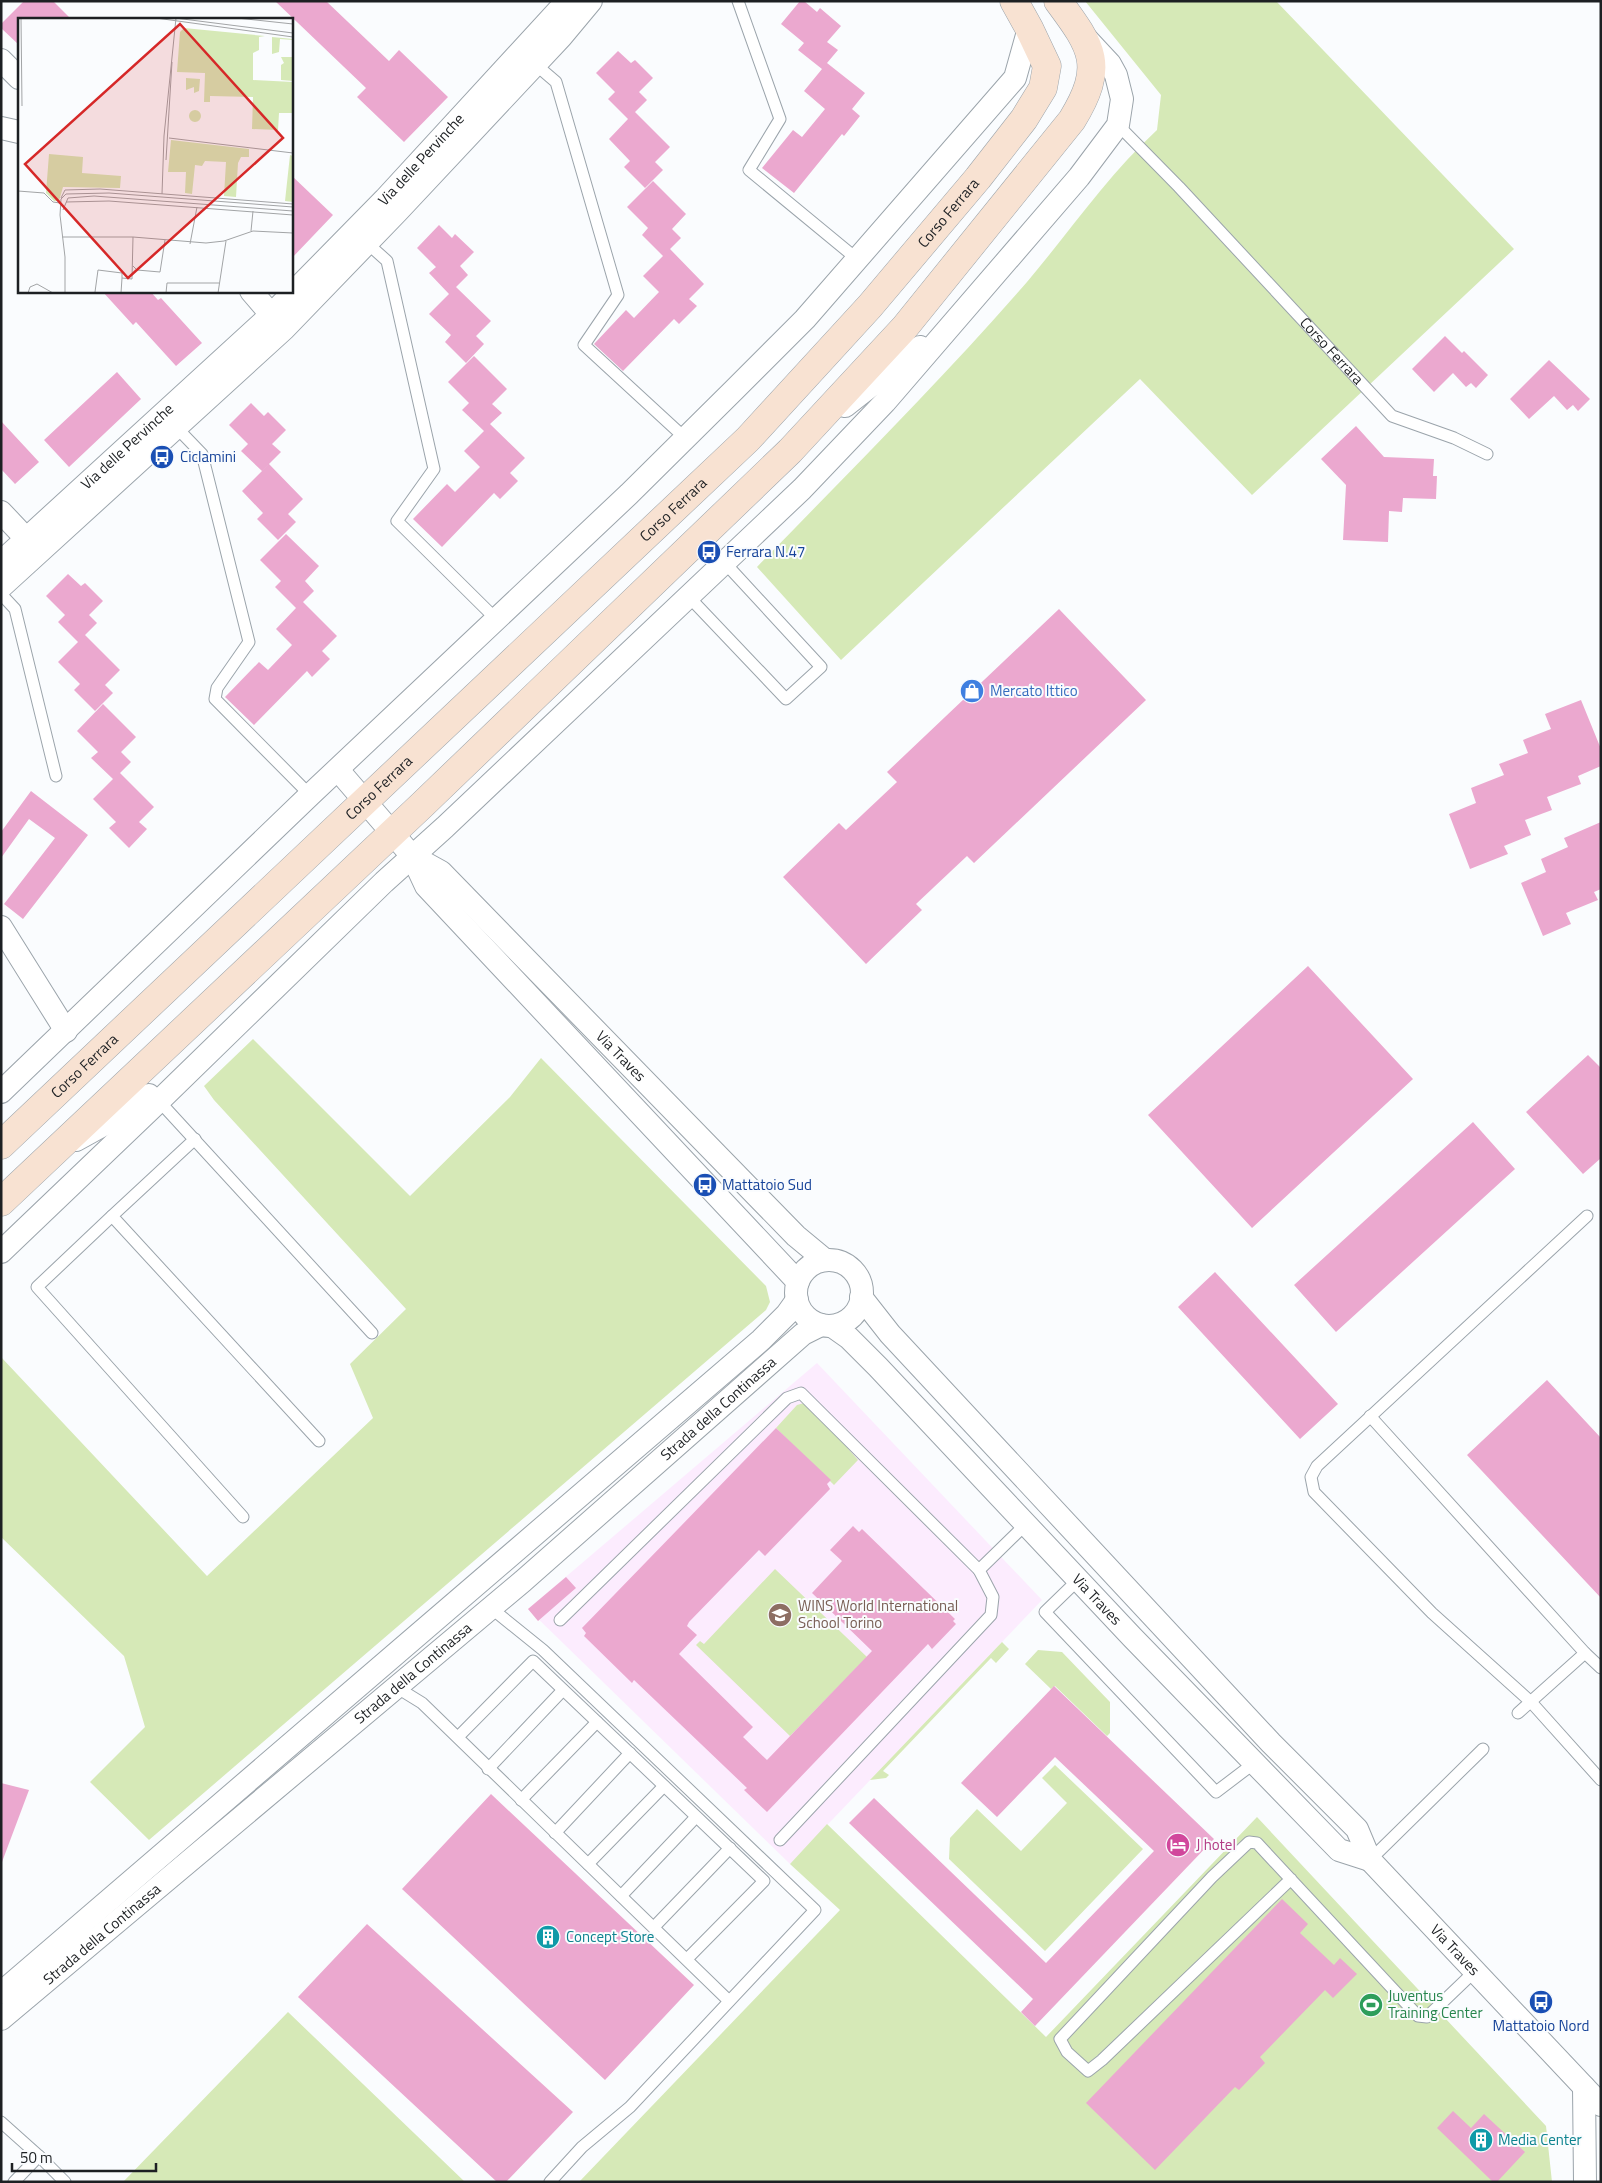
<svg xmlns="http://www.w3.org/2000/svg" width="1602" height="2183" viewBox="0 0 1602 2183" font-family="'Titillium Web',sans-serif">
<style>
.education{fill:#fcecfe}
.green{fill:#d6e9b7}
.building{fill:#eba8cf}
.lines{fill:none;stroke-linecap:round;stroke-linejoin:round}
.lane-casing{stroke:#9ba4ab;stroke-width:13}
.street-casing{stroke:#9ba4ab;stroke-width:24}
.secondary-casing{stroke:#9ba4ab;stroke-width:29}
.lane{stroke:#fff;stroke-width:11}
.street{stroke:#fff;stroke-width:22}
.secondary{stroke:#f8e2d2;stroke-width:28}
.labels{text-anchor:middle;stroke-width:4;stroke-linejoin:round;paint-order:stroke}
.street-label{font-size:15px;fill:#1d2023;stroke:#fafcfe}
.transit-label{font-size:15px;fill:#164399;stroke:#fafcfe;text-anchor:start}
.shop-label{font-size:15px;fill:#366cbe;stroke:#fafcfe;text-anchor:start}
.education-label{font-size:15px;fill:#785e54;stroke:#fafcfe;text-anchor:start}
.hotel-label{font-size:15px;fill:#b23c85;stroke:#fafcfe;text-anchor:start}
.culture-label{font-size:15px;fill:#0d838f;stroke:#fafcfe;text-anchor:start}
.leisure-label{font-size:15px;fill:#27864d;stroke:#fafcfe;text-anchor:start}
.inset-road{fill:none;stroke:#a2a4a6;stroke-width:1}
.view{fill:#d62828;fill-opacity:0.15;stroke:#d62828;stroke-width:2.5}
.inset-edge{fill:none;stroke:#1d2023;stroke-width:2.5}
</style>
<rect width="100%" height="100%" fill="#fafcfe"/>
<!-- education -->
<path class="education" d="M817,1363L1042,1600L790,1864L528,1609Z"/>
<!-- green -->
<path class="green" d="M1085,1H1276L1514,249L1252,495L1140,379L841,660L757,567C848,473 941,381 1027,282C1070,231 1108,175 1157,130L1161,95Z
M253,1039L410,1196L510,1097L541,1058L766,1286L770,1302L766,1310L149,1840L90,1782L145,1727L124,1656L1,1537V1357L207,1576L373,1418L350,1364L406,1309L214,1100L204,1086Z
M804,1403L811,1406L858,1460L834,1485L776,1428L797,1405Z
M775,1569L867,1657L790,1736L696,1645L700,1641L704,1644Z
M1002,1642L1009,1649L996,1663L991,1658L883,1771L889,1775L886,1778L870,1780Z
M1038,1650L1062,1652L1110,1702V1733L1107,1736L1055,1686L1051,1689L1025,1664Z
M1055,1765L1143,1849L1045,1951L949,1859L950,1838L977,1809L1021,1851L1067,1803L1042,1778Z
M1257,1817L1546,2126L1552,2182H579L840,1910L790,1864L827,1824L1046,2037Z
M288,2012L465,2182H123Z"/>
<!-- building -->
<path class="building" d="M24,1H53L71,19H19V45L1,28V24Z
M275,1H326L389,61L399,50L448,97L404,142L357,97L366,88Z
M800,1H804L817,12L820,8L841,26L827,42L838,50L827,63L865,93L852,109L860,116L844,136L842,134L794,193L762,168L793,130L802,137L825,109L804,91L822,69L798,50L804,43L781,24Z
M618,51L631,63L635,60L653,78L639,92L647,100L635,112L670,147L655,162L663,170L645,188L624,167L630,161L609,139L628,119L608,99L615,92L596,73Z
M291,175L333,215L291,259Z
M653,181L686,214L672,229L681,238L670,249L704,284L689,299L697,306L679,324L674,319L623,371L594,344L626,310L634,318L659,292L643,276L663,256L642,235L648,228L627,207Z
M439,225L452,238L455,234L474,252L460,266L468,275L456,287L491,321L476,336L484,344L466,363L445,342L451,335L429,314L449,294L429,273L436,267L417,248Z
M102,291H150L158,300L161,298L202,343L176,366L136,322L133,325Z
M1445,336L1462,353L1464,351L1488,375L1476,388L1471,383L1466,387L1453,373L1434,392L1412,369Z
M474,356L507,389L492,404L502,413L490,424L525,458L510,473L518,481L500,499L494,493L442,547L413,519L447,484L455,492L480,467L464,451L484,431L462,410L469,403L448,382Z
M1549,360L1590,399L1578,411L1573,405L1567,410L1554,396L1529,419L1510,399Z
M117,372L141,399L69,467L44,440Z
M251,403L264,416L268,412L286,430L272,444L281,452L262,471L241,451L248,444L229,425Z
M1,421L39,462L15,484L1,469Z
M1356,426L1384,457L1434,459L1433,476H1437L1436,499L1403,498L1402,512L1389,511L1388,542L1343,540L1346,485L1321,459Z
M269,464L303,499L288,514L296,522L278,540L257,519L263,513L242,491Z
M286,534L319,566L305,581L314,591L303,602L337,636L322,651L330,659L312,677L307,671L254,725L225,697L259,662L268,670L292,645L276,629L296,608L275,587L281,581L260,560Z
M68,574L81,586L85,583L103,601L89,615L97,623L85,635L120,670L105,685L113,693L95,711L74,690L80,684L58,662L78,642L58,622L65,615L46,596Z
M1059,609L1146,700L974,863L967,856L916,904L922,910L866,964L783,877L839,823L846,830L897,782L887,772Z
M1581,700L1601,749V766L1578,776L1581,784L1547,797L1552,810L1525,820L1531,835L1504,846L1508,854L1470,869L1449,814L1476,803L1471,788L1504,775L1499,764L1528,753L1523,740L1551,729L1545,714Z
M103,704L136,737L121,752L131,762L120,773L154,807L139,822L147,829L129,848L109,828L116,822L93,799L113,779L91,758L98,752L77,731Z
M31,791L88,835L23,919L4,904L55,838L29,819L1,858V832Z
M1601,822V889L1594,892L1598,900L1566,913L1571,924L1543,936L1521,883L1546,872L1541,859L1568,847L1564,838Z
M1308,966L1413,1079L1252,1228L1148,1115Z
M1588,1055L1601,1068V1158L1583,1174L1526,1112Z
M1473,1122L1515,1169L1336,1332L1294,1285Z
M1215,1272L1338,1404L1300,1439L1178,1307Z
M1547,1380L1601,1438V1598L1467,1455Z
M776,1428L831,1480L827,1484L830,1489L765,1556L759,1550L689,1622L687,1626L697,1635L679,1654L753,1727L743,1737L767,1760L872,1651L812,1593L842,1561L830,1550L853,1526L859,1532L862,1529L955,1619L953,1621L956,1624L932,1649L928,1644L767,1812L744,1790L747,1788L634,1680L632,1683L584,1636L586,1633L582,1628Z
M566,1577L576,1588L538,1621L528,1609Z
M1054,1686L1214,1839L1035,2026L1021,2012L1033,1999L849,1823L874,1798L1046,1963L1154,1851L1055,1757L997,1817L961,1783Z
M1,1783L29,1790L2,1862H1Z
M491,1794L694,1985L605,2080L402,1889Z
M1282,1899L1308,1924L1300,1933L1334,1965L1340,1958L1357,1974L1333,1998L1325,1990L1260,2057L1265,2063L1239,2090L1235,2087L1155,2170L1086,2103Z
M367,1924L573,2112L506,2182H497L298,1997Z
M1453,2111L1471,2128L1484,2114L1525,2152L1497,2182H1493L1437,2128Z"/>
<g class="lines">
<!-- lane casing -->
<g class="lane-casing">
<g id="lane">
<path d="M738,1L780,119L749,170L857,259"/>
<path d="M535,64L556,82L618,295L584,345L685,438"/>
<path id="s1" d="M1118,125L1179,187L1392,416L1454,438L1487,454"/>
<path d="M367,243L387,261L434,469L397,521L497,620"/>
<path d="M176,427L202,454L249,642L217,688L215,699L310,795"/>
<path d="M1,594L15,609L56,776"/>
<path d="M689,597L786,699L821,667L725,563"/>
<path d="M159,1101L372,1333"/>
<path d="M195,1139L112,1216L319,1441"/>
<path d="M112,1216L37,1287L243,1517"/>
<path d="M1587,1216L1317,1466L1311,1477L1314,1492L1432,1613L1531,1702L1601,1780"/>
<path d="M1370,1416L1585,1653"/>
<path d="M1078,1580L1045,1612L1216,1792L1253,1764"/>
<path d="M491,1608L543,1650L815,1910L630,2107L582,2147L550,2182"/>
<path d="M560,1620L787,1398L801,1393L979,1570"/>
<path d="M396,1687L422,1703L729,2001"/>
<path d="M1518,1713L1585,1653L1601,1668"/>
<path d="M458,1737L533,1661L764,1881L687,1959"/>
<path d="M488,1769L563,1690"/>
<path d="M521,1800L597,1722"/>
<path d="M555,1833L630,1753"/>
<path d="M780,1840L991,1615L993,1597L979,1570L1026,1524"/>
<path d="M1370,1860L1483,1749"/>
<path d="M588,1864L664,1786"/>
<path d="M1291,1879L1102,2060L1088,2071L1067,2052L1060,2039L1212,1877L1249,1842L1257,1843L1418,2016L1427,2017L1475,1971"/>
<path d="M621,1896L696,1817"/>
<path d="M654,1927L730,1848"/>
<path d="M1,2122L39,2156L14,2182"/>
<path d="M39,2156L65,2182"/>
</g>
</g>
<!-- street casing -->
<g class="street-casing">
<g id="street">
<path d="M1,60L19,78"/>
<path d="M1,128L19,132"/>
<path d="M251,291L281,326"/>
<path d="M845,406L920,347"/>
<path d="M1,512L35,548"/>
<path id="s2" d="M1,562L272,314L385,199L567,1"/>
<path d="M1,587L284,329L397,212L561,37L591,1"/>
<path id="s3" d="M338,770L412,856L441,872L796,1236L825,1260"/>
<path d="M412,856L426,886L798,1282"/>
<path d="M1,927L66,1031"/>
<path d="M1,1092L310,795L629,494L734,390L805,319L1015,78L1029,28"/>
<path d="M76,1140L123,1114L149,1095"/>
<path d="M1,1252L159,1101L384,882L445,827L802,489L885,402L1079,177L1118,125L1122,99L1116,75L1110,64L1083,35"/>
<circle cx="829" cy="1293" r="33"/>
<path id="s4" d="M861,1297L890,1334L1271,1743L1357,1829L1370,1860L1601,2105"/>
<path id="s5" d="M832,1326L849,1338L878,1367L1132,1637L1339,1850L1370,1860"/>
<path d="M1,1993L761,1340L787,1314L797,1300"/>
<path id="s6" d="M1,2019L523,1581L803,1334L821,1325"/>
<path d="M1584,2087L1585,2182"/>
</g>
</g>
<!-- secondary casing -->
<g class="secondary-casing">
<g id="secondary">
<path id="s7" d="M1,1145L748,439L870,306L978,178L1024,119L1043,88L1047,66L1029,28L1014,1"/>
<path d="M1,1202L422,805L790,451L905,327L1072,120C1105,66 1093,48 1058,1"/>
</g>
</g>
<!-- lane -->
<use href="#lane" class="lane"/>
<!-- street -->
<use href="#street" class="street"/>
<!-- secondary -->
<use href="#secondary" class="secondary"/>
</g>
<!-- icons -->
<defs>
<g id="bus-disc" transform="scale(1.25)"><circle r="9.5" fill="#1a4fb4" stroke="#fafcfe"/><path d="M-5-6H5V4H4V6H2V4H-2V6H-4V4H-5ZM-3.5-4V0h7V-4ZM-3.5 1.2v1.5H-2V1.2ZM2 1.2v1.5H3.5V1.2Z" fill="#fff"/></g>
<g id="shop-disc" transform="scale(1.25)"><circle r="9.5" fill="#3f7fe0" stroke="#fafcfe"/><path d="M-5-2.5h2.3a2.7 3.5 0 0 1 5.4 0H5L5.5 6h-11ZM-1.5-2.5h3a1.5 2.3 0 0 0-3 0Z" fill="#fff"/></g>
<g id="school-disc" transform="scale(1.25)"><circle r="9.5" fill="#8d6e63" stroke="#fafcfe"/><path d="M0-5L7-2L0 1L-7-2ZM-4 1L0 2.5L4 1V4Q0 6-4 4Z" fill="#fff"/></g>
<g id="hotel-disc" transform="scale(1.25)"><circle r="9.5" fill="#d1479c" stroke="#fafcfe"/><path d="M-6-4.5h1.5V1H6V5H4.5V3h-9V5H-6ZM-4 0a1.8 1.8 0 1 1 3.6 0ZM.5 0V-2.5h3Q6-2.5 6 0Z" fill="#fff"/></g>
<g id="building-disc" transform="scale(1.25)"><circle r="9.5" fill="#0f9aa8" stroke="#fafcfe"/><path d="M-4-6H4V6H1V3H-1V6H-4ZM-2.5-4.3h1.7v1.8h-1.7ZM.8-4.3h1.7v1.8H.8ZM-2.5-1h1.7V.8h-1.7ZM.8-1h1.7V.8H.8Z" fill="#fff"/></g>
<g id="stadium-disc" transform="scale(1.25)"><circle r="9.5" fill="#2e9e5b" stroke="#fafcfe"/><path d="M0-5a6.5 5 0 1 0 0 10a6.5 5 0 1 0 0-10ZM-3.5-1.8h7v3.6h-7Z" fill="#fff"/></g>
</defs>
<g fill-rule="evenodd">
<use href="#bus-disc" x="162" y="457"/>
<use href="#bus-disc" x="709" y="552"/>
<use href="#shop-disc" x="972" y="691"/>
<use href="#bus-disc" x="705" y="1185"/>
<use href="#school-disc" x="780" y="1615"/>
<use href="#hotel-disc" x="1178" y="1845"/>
<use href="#building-disc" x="548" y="1937"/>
<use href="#bus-disc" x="1541" y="2002"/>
<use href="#stadium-disc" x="1371" y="2005"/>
<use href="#building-disc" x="1481" y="2140"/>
</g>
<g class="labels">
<!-- street labels -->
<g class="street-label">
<text dy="5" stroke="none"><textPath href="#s2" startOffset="582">Via delle Pervinche</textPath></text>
<text dy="5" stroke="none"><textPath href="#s7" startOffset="1330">Corso Ferrara</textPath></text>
<text dy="5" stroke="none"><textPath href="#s1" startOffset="311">Corso Ferrara</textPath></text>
<text dy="5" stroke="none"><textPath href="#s2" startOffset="171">Via delle Pervinche</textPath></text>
<text dy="5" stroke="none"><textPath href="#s7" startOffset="925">Corso Ferrara</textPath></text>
<text dy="5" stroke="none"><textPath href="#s7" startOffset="520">Corso Ferrara</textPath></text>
<text dy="5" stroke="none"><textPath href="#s3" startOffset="404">Via Traves</textPath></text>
<text dy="5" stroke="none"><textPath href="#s7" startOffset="115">Corso Ferrara</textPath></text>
<text dy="5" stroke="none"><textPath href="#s6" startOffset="942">Strada della Continassa</textPath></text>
<text dy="5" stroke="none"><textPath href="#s5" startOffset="381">Via Traves</textPath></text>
<text dy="5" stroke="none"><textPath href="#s6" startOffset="538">Strada della Continassa</textPath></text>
<text dy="5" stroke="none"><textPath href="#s6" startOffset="132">Strada della Continassa</textPath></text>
<text dy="5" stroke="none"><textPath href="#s4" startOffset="885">Via Traves</textPath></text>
</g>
<!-- transit labels -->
<g class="transit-label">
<text x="180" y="462">Ciclamini</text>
<text x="726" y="557">Ferrara N.47</text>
<text x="722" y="1190">Mattatoio Sud</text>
<text x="1541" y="2031" text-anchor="middle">Mattatoio Nord</text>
</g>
<!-- shop labels -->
<g class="shop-label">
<text x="990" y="696">Mercato Ittico</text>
</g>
<!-- education labels -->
<g class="education-label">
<text x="798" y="1611">WINS World International<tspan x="798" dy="17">School Torino</tspan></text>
</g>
<!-- hotel labels -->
<g class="hotel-label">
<text x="1196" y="1850">J hotel</text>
</g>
<!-- culture labels -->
<g class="culture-label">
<text x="566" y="1942">Concept Store</text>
<text x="1498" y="2145">Media Center</text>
</g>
<!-- leisure labels -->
<g class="leisure-label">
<text x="1388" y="2001">Juventus<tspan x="1388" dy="17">Training Center</tspan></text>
</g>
</g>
<!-- overview -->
<g transform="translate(18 18)">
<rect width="275" height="275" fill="#fafcfe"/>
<path d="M166,10L247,18L241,19V32L235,35V62L275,64V95H261L260,112L234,111L235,79L192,78V84H186L187,55L159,54L162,14ZM254,19L275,21V22L262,21L261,34L254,36ZM263,39H275V63L263,62V47L266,45ZM168,60L182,61L181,73L176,75V69L168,72ZM171 98a6 6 0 1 1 12 0a6 6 0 1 1-12 0ZM153,122L231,131V139H223L220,145L218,179L206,178L208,144L187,143L184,148L177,147L174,176L167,175L168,154H150ZM31,136L65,139L64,155L103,158L102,170L45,169L41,183H36L28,175ZM272,137L275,138V184L267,183Z" fill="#d6e9b7"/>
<path class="inset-road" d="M3,0L4,88M138,0L275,19M157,0L275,15M219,0L275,6M151,120L275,135M148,142L154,44M0,173L26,175L35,184L42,185M144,176L146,118L158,0M43,180L47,172L82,171L275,186M48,184L91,183L275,197M45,192L50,180L76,178L275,193M233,213L235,193M44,219H115L188,225L206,223L235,213L275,215M172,226L179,189M115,248L119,252L142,254L147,222M77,274L80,252L104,255V260M10,275L12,269L19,266L35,275M47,275V239L42,197L43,181L48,176L91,175L275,189M57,275H82M103,275L104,260L114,261L115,219M148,275L149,265H201M200,275L208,223"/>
<path class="view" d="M162,6L265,120L110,260L7,146Z"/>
<rect width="275" height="275" class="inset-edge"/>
</g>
<!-- border -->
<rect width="1602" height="2183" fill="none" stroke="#1d2023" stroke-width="5"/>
<!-- scale -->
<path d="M12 2163v8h144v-8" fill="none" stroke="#1d2023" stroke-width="2.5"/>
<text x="20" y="2163" font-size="15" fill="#1d2023" stroke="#fafcfe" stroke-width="4" paint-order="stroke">50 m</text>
</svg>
